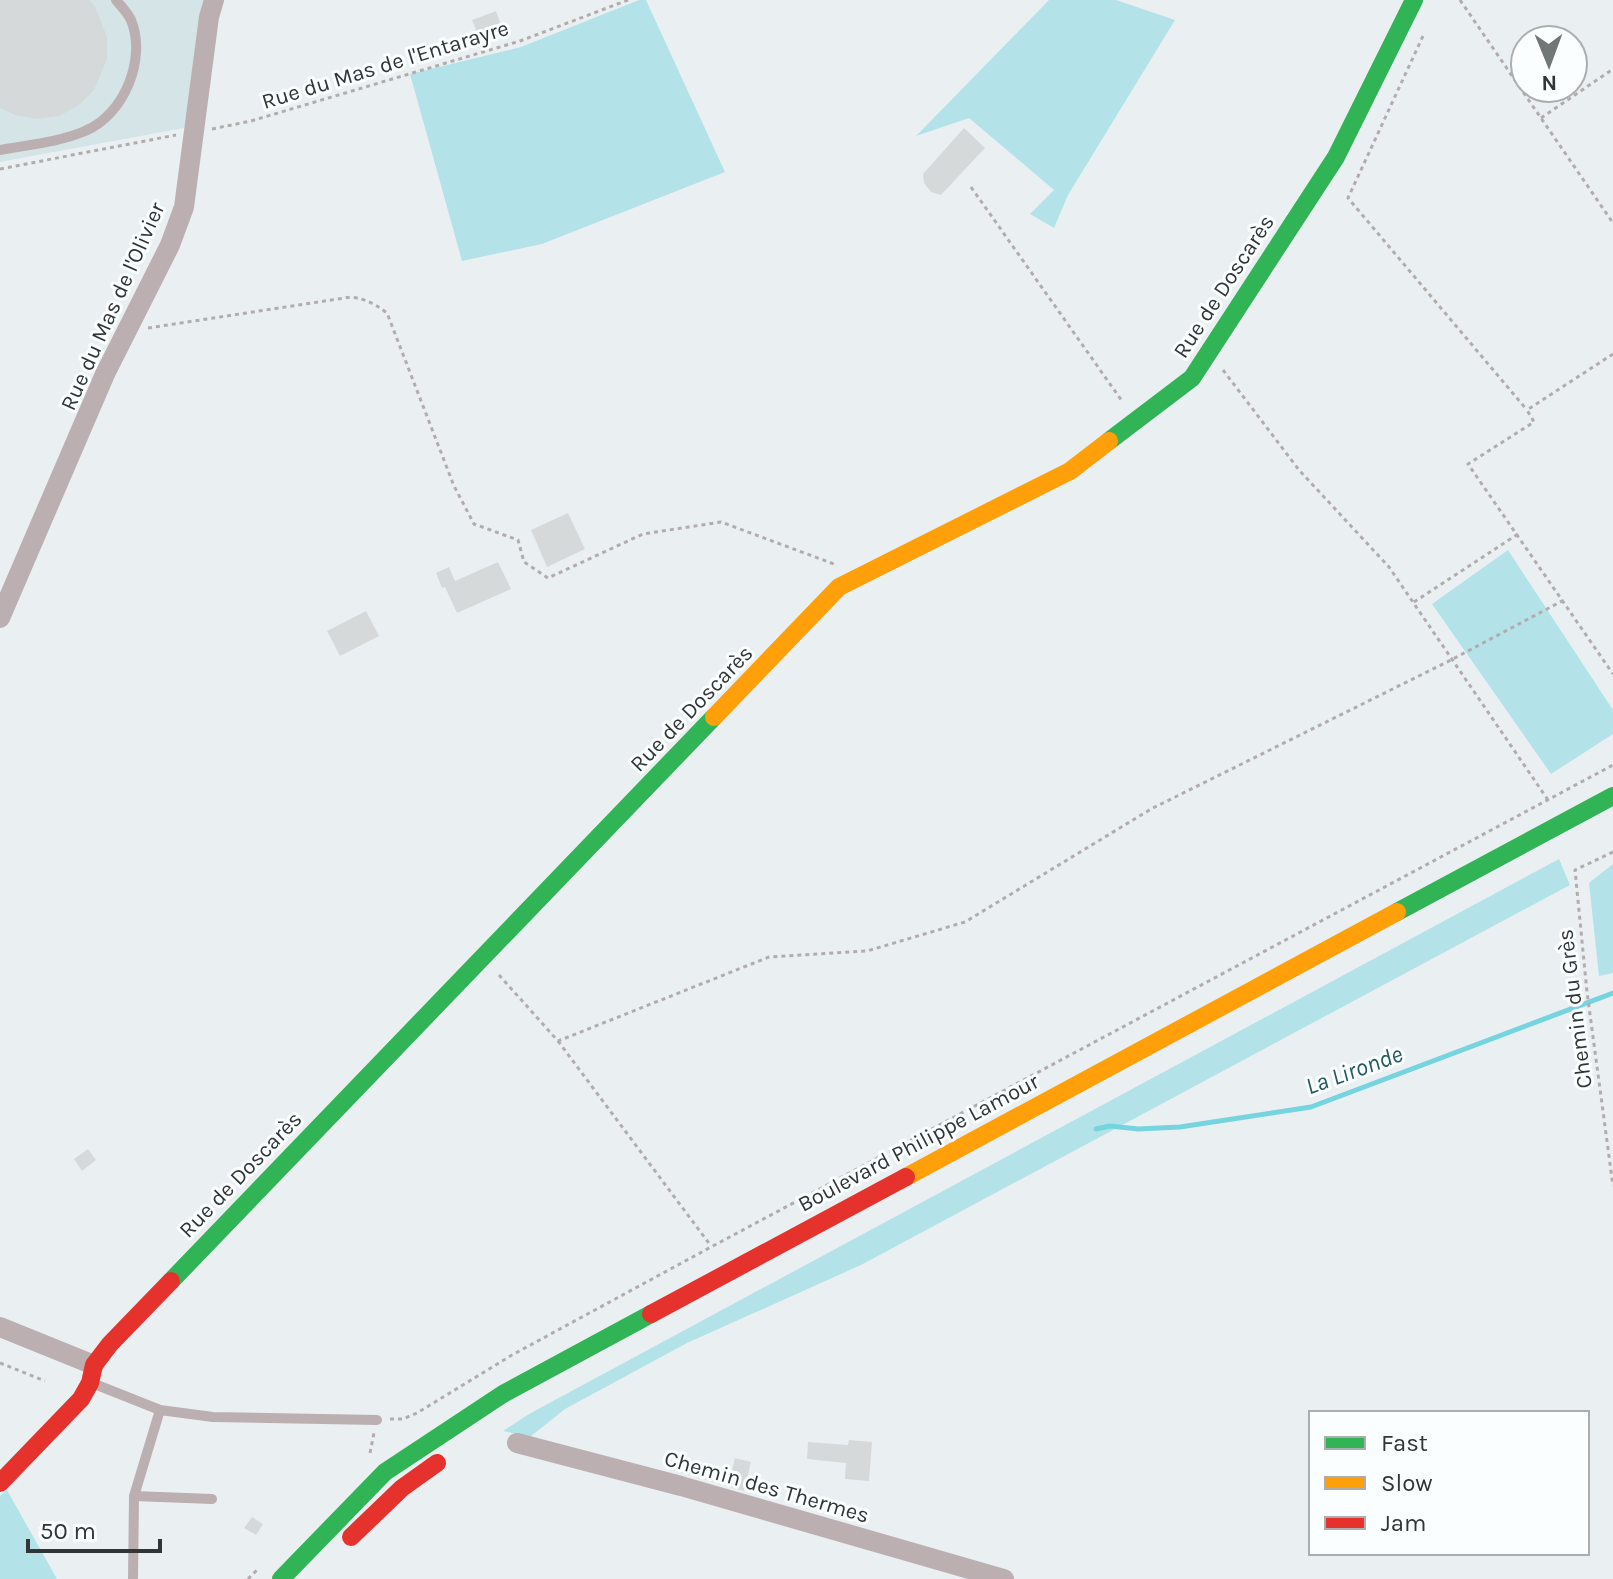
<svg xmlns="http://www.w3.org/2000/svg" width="1613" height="1579" viewBox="0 0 1613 1579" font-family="Karla,sans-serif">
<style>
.built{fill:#d5e4e6}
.green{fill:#b3e3e9}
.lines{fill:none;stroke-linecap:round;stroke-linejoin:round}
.stream{stroke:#76d4df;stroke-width:5}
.building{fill:#d5d9da}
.path{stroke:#b3acad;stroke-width:3;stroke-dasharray:4 4;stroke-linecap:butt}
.lane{stroke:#bcafb1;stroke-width:10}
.street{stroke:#bcafb1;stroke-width:20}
.fast{stroke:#30b455;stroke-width:18}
.slow{stroke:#ff9f0a;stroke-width:18}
.jam{stroke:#e5322d;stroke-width:18}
.labels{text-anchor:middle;stroke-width:6;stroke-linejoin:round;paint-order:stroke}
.street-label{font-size:22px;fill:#303535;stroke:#fbfefe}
.water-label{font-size:24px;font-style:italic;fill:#235960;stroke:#fbfefe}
</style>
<rect width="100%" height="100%" fill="#eaf0f2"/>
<!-- built -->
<path class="built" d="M0,0H209L184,128L0,162Z"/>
<!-- green -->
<path class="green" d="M639,0H646L725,172L542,244L462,261L410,74L521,47Z
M1049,0H1116L1175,20L1068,195L1054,228L1030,214L1054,190L969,118L916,136Z
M1508,550L1613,710V734L1551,774L1432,604Z
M1559,859L1570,885L861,1265L687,1343L565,1409L530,1437L503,1431L529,1414Z
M1613,864V973L1599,976L1589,883Z
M7,1490L57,1579H0V1496Z"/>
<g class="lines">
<!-- stream -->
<path class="stream" d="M1096,1129L1110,1126L1138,1129L1180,1127L1311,1107L1613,993"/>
</g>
<!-- building -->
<path class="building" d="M0,0H89L95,6L107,37V59L94,90L79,105L59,116L37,119L15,115L0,108Z
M496,11L504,33L481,42L472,20Z
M964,128L985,148L941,195L931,192L924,183L923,174Z
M568,513L585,549L547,567L531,530Z
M498,562L511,589L457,613L445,587L442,588L436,573L449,567L455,581Z
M366,611L379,636L340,656L327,631Z
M88,1149L96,1160L82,1171L74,1159Z
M849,1440L872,1442L869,1481L845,1479L846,1463L807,1459L808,1442L848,1445Z
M735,1458L751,1462L744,1491L673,1470L675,1460L731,1474Z
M252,1517L263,1524L256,1535L244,1528Z"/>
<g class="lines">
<!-- path -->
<path class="path" d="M1460,0L1613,223
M1423,36L1348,198L1527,410
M1541,118L1613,69
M212,129L251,121L520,41L628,0
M0,169L176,135
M971,187L1122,401
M148,328L351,297C366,299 375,304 387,313L454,486L474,524L518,540L524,562L548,578L643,534L721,522L834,564
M1613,354L1527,410L1534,422L1468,464L1613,674
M1223,370L1299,470L1389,567L1548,800
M1414,602L1518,534
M1613,852L1575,870L1587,992L1613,1186
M499,975L558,1041L769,957L867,951L965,922L1151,809L1451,660L1564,600
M558,1041L711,1246
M0,1363L45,1381
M390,1419H403L417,1413L512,1355L711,1247L1613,765
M370,1453L374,1433
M248,1579L259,1568"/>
<!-- lane -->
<path class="lane" d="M0,150C27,145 60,142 85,131C124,115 147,59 131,20C128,13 121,6 116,0
M92,1383L160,1410L213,1417L377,1420
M134,1496L212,1499
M133,1579L134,1496L160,1410"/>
<!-- street -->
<path class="street" d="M0,618L105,374L170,245L184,207L209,17L214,0
M0,1327L94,1365
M517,1443L681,1486L1004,1579"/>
<!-- fast -->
<path class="fast" d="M1109,441L1192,378L1336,157L1414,0
M1397,912L1613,796
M171,1281L714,717
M281,1579L385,1472L503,1394L651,1314"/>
<!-- slow -->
<path class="slow" d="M714,717L839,587L1070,471L1109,441
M906,1177L1397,912"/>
<!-- jam -->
<path class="jam" d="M651,1314L906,1177
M0,1483L81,1399L90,1383L94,1365L110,1344L171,1281
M351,1537L402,1488L437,1463"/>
</g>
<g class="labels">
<!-- street labels -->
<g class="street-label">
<text transform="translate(385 64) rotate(-17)" y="8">Rue du Mas de l'Entarayre</text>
<text transform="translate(1223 286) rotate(-57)" y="8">Rue de Doscarès</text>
<text transform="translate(112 306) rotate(-66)" y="8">Rue du Mas de l'Olivier</text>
<text transform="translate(691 708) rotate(-46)" y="8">Rue de Doscarès</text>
<text transform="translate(1574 1009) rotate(-97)" y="8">Chemin du Grès</text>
<text transform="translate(918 1142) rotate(-28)" y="8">Boulevard Philippe Lamour</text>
<text transform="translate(240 1174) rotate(-46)" y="8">Rue de Doscarès</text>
<text transform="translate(767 1486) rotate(16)" y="8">Chemin des Thermes</text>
</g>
<!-- water labels -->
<g class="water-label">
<text transform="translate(1354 1070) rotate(-20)" y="8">La Lironde</text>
</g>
</g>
<!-- legend -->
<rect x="1309" y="1411" width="280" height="144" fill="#fbfefe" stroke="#aaaeae" stroke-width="2"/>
<rect x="1325" y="1437" width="40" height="12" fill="#30b455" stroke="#aaaeae" stroke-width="2"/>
<text x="1381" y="1451" font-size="24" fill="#303535">Fast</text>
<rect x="1325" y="1477" width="40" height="12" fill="#ff9f0a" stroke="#aaaeae" stroke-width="2"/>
<text x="1381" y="1491" font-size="24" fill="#303535">Slow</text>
<rect x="1325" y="1517" width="40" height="12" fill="#e5322d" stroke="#aaaeae" stroke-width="2"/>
<text x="1381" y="1531" font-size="24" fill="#303535">Jam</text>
<!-- north arrow -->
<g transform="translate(1549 64) rotate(179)"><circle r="38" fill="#fbfefe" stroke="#aaaeae" stroke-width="2"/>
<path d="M0-6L14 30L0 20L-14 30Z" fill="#717677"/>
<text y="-12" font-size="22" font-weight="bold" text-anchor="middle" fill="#303535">N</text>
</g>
<!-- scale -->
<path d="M28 1539v12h132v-12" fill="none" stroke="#303535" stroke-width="4"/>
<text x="40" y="1539" font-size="24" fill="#303535" stroke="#fbfefe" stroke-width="6" paint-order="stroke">50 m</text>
</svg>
